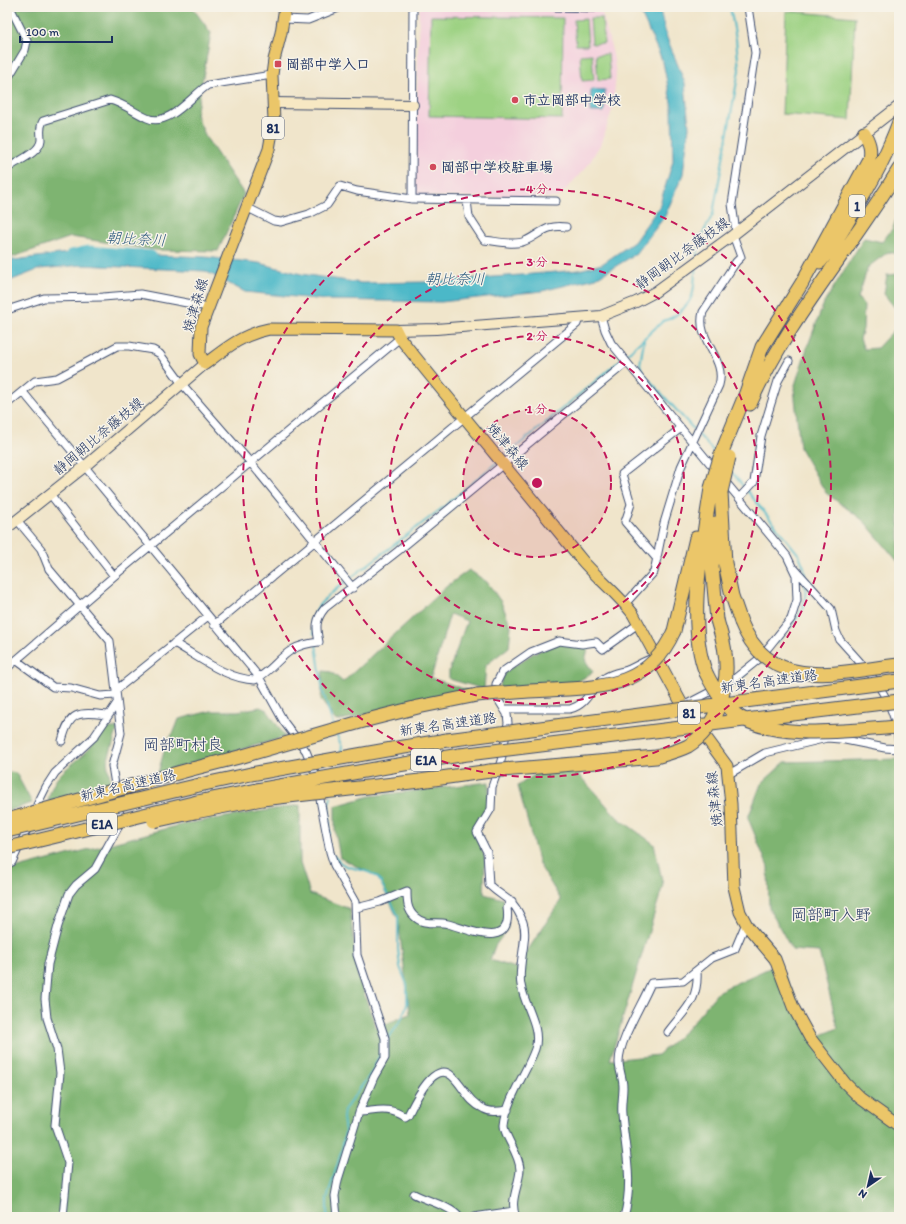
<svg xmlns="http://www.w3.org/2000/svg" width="906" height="1224" viewBox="0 0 906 1224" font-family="Itim,'Klee One',sans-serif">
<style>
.built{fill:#f4cfdd}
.green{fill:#9dd283;stroke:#5c8070}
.forest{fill:#7eb471;stroke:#4c7268}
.water{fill:#4cb8c8;stroke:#347493}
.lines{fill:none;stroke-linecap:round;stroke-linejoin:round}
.stream{stroke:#4cb8c8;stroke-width:2}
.river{stroke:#4cb8c8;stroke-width:11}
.street-casing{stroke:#3b4a6e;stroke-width:9}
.secondary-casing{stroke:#3b4a6e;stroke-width:12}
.primary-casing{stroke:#3b4a6e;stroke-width:13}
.highway-casing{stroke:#3b4a6e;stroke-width:15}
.street{stroke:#fff;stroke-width:7}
.secondary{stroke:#f7e8c3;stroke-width:10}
.primary{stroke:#ebc669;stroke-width:11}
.highway{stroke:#ebc669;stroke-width:13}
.highway-bridge-casing{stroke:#3b4a6e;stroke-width:15;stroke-linecap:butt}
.highway-bridge{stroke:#ebc669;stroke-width:13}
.ring{fill:none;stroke:#c2185b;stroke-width:2;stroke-dasharray:7 5}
.poi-dot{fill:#d1495b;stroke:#f7f3e8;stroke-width:1.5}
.labels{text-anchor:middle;stroke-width:3;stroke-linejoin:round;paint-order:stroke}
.shield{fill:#f7f3e8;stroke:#5d6a87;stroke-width:1}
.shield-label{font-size:13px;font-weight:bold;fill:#1b2f5e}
.poi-label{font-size:14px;font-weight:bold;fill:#1b2f5e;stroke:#f7f3e8;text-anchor:start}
.street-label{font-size:14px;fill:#1b2f5e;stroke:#f7f3e8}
.water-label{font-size:15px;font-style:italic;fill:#2a587e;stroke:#f7f3e8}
.quarter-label{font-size:16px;fill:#1b2f5e;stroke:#f7f3e8}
.centre{fill:#c2185b;stroke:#f7f3e8;stroke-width:2}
.ring-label{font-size:12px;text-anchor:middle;font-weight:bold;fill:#c2185b;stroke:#f7f3e8;stroke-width:3;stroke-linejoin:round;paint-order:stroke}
</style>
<rect width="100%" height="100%" fill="#f7f3e8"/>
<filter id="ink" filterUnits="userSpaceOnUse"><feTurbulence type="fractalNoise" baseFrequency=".025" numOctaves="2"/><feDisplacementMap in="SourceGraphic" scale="8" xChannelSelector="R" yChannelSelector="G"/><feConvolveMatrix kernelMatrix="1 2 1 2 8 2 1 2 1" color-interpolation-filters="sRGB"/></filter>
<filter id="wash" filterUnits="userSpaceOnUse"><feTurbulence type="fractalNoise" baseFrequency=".012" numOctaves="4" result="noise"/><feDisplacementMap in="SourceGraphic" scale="16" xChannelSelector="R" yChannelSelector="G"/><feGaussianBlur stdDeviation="0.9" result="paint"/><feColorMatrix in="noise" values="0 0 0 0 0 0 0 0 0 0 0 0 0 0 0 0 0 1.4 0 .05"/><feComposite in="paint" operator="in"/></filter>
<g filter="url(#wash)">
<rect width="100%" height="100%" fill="#f0e5cb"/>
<!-- built -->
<path class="built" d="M422,7L597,10L602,13L613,54L616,74L613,107L602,142L595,153L589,164L558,198L417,196L415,194L419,10Z"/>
<!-- green -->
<path class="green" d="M786,11L855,17L850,120L782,114Z
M431,16L563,18L562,119L429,116Z
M590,18H602L604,43L592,44Z
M586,19L588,45H576L574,20Z
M592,54L594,80L582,81L580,55Z
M608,54L610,79L598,80L596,55Z"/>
<!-- forest -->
<path class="forest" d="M7,7H192L211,33L196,115L207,139L244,194L218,251L157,250L71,237L7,259Z
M899,211V254L888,252L868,267L858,298L864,305L863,329L860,339L864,349L877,348L897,327L899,321V563L864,521L826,493L800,448L794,388L807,348L824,303L864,238L882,242L893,228Z
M899,274V313L884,294L887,275Z
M469,570L487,582L501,602L511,626L509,647L486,665L484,689L449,679V671L467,621L450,614L431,678L473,692L336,721L321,700L323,671L331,672L343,682L447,586Z
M564,641L589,646L585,660L593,672L574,684L498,690L505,672L534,653Z
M260,707L267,710L285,737L158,773L167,741L174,732L179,719L211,711H238Z
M105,728H118L107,762L111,784L48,801C54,770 71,769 90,748C96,742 100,734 105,728Z
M899,759V1217H7V871L184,824L300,805V863L310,894L350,909L357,973L376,1028L410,1014L398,919L378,877L340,858L335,830V806L371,796L489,782V807L475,830L485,858L484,894L503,899L508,928L495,946L490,960L516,968L561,900L539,864L518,786C541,769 549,769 577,773L618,818L654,844L663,885L610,1060L658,1055L687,1029L719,991L778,964L817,1037L838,1028L819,952L792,950L769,908L768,867L748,818L761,784L785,762Z
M7,772L16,773L32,803L7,811Z"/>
<!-- water -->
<path class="water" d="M638,7H659L667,38L685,83L689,127L683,174L665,216L636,254L596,278L542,291L441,302L326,300L245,292L205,271L82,265L40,269L7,282V261L75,252L205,257L259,263L301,274L361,283L425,282L521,275L579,270L602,264L634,242L659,207L673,161L672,107L663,62Z
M591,89L605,90L604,112H590Z"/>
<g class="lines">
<!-- stream -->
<path class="stream" d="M697,257L700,239L713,214L739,70L736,39L730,7
M644,340L640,365L643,373L716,454
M503,458L617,363L663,321C673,319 688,307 692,296C695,288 694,276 696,267
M731,471L799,555L804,567L805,576
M349,579L445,506L496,463
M314,634C309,606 326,598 345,582
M777,642C794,622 808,611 805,584
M316,644L323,692L333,725
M730,687L748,672
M336,733L342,747L341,754
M330,834L329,804L331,797
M334,856C346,873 363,865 377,877C382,882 384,890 388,896
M387,1041L402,1018L407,1004V985L400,967L398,949V916L390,900
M327,1217V1199L342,1149L345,1132L343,1118L344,1110L372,1072L382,1050"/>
<!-- river -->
<path class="river" d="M71,255L88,251L151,256"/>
</g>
</g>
<g filter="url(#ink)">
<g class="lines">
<!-- street casing -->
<g class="street-casing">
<path id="street" d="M555,7L594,8
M284,19L308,20L341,7
M7,80L25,50L27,41L10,7
M7,165L11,166C20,160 40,152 41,140C41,132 39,128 43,121L110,100C124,104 134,112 147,118C169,128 192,95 208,85L272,75
M412,199L413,7
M467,200L469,217L484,240C496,241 514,246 525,241C541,234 546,224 566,227
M246,207L274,221L281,222L309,214L327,205L340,186L357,191L412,199L556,201
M736,232L732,204L755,53L748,7
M7,310L44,298L103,297L140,294L208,307
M601,316L605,330L611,343L717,472
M23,392L259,677L284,722L306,751L315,773L330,852L334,865L355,902L357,955L385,1038V1058L374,1077L359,1112L338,1180L335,1196L337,1217
M7,404L35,381L57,378L117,346H129L153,350L160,354L182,384L250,462L353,588
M50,494L114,576
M739,498L754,482L761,436L778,381L789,361
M17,520L41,549L49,569L110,641L121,733L112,766L121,822L95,869L76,885L69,894L58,926L48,964L45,999L47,1018L57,1049L60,1073L55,1125L68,1163L63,1217
M657,559L625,522L631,504L622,474L681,428
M795,569L831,609L836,631L840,640C871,674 898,701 899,749
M625,604L654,572L664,523L681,467L719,385C727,358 695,340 703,312L736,262L741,257L733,235
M214,625L577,324L579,317
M174,643C199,657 226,679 255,680C282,664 281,646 319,642C316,628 315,620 325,608L398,551L626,363
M16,660L53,687L71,688L100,696L116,695
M7,668L114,576L400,338
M116,690L208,616
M683,706L733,680L759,659L791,619L797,600L796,575L787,556L724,480
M504,709H570C591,703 590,685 606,677C613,673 621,672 627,670C635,667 642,662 650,659
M62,741C70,710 79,712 108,715
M729,774L765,753L827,738L840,739L885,748L899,749
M33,813L46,787L55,773L94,737L117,703
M7,864L12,862L29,825
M356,908L380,902L407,891C407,901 407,910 415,917C425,926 436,921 448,924C470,930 513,951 507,908L512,901
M668,1032C684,1010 699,1002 697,971
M359,1112C378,1111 388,1106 405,1117L408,1115C414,1103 434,1059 452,1076C464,1087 468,1102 484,1109C491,1113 500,1111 508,1110
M414,1194C427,1201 451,1206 459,1217
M474,1217L514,1211
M516,1217C509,1201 519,1186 520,1170C520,1154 503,1135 504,1125C507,1098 526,1074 535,1049C542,1028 524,1005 521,985C517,966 529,937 523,922C513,897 506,901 489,885L487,852L477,832L491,809L492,787L501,761L508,723L507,714L499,701L496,690V684L502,672L531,652L559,641L582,644L596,642L603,649L638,624
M624,1217C634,1181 625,1150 622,1114C621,1105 623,1096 623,1087C623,1078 619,1070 619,1062C619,1040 642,1005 651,983L683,981L712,958L735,949L746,923"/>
</g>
<!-- secondary casing -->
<g class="secondary-casing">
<path id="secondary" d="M274,103L413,105
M396,330L436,329L601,316L636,302L655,292L733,235L899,106
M7,528L84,467L205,364"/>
</g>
<!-- primary casing -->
<g class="primary-casing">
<path id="primary" d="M285,7L281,33L274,60L272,75L274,121L269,149L201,327L200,354L205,364C226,348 243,334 269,329L396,330L400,338C459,412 521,485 581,559C597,578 618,594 633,614L683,706L727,766L731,804L734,887L740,912L748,927L775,959L793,1007L810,1038L845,1083L860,1098L899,1126"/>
</g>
<!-- highway casing -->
<g class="highway-casing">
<path id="highway" d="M820,262C832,248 842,232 851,216C870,186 887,155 899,122
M750,404C788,319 851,249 899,169
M721,454L746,393L762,347L802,283L869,159C871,148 869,143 864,133
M721,492L725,563L732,596L741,622
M715,523L712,565L717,620
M674,631L696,538
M706,673C686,623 703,542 711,488
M367,720L418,707L477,695
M392,749L447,740
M392,766L460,755
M192,769L243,756
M420,781L490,771
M195,786L251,774
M197,802L257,790
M195,812L262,799"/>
</g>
<!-- street -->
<use href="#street" class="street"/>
<!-- secondary -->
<use href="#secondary" class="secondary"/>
<!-- primary -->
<use href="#primary" class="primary"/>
<!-- highway -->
<use href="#highway" class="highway"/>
<!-- highway-bridge casing -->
<g class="highway-bridge-casing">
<path id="highway-bridge" d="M711,488L721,454
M721,492L729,457
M741,622C770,694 838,672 899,665
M706,673C713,687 722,703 734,713C771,742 854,730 899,727
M477,695C501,693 526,691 550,690C604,687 649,687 674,631
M447,740L899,681
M460,755L899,701
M243,756L367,720
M490,771L656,757C666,754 678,751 688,746C717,728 730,685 725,653C724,642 720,631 717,620
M251,774L392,749
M257,790L392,766
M262,799L420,781
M7,820L192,769
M154,821L195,812
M7,831L195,786
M7,848L197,802"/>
</g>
<!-- highway-bridge -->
<use href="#highway-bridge" class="highway-bridge"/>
</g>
</g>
<!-- distance rings -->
<circle cx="537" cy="483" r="74" fill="#c2185b" fill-opacity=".12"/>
<g class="ring">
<circle cx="537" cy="483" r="74"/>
<circle cx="537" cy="483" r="147"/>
<circle cx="537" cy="483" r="221"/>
<circle cx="537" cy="483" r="294"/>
</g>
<!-- markers -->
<g class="poi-dot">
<rect x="274" y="60" width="8" height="8" rx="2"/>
<circle cx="515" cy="100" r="4"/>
<circle cx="433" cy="167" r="4"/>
</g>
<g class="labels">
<!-- shield labels -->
<g class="shield">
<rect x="262" y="117" width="22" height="22" rx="3"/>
<rect x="849" y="195" width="16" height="22" rx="3"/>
<rect x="678" y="702" width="22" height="22" rx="3"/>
<rect x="411" y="749" width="30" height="22" rx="3"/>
<rect x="87" y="813" width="30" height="22" rx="3"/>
</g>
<g class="shield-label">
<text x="273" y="133">81</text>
<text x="857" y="211">1</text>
<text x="689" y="718">81</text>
<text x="426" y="765">E1A</text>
<text x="102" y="829">E1A</text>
</g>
<!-- poi labels -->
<g class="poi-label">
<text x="286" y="69">岡部中学入口</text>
<text x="523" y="105">市立岡部中学校</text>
<text x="441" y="172">岡部中学校駐車場</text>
</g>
<!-- street labels -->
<g class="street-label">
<text transform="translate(682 253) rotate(-36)" y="5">静岡朝比奈藤枝線</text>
<text transform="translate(195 305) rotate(-73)" y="5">焼津森線</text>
<text transform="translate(98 436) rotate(-40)" y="5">静岡朝比奈藤枝線</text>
<text transform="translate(508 446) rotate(50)" y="5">焼津森線</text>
<text transform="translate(769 681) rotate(-8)" y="5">新東名高速道路</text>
<text transform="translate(448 724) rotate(-8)" y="5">新東名高速道路</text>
<text transform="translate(128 785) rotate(-13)" y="5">新東名高速道路</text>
<text transform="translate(714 799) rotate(-96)" y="5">焼津森線</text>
</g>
<!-- water labels -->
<g class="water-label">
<text transform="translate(136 239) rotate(3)" y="5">朝比奈川</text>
<text x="455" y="284">朝比奈川</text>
</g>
<!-- quarter labels -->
<g class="quarter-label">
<text x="183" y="750">岡部町村良</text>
<text x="831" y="920">岡部町入野</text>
</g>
</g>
<circle cx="537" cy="483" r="6" class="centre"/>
<g class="ring-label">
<text x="537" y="193">4 分</text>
<text x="537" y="266">3 分</text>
<text x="537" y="340">2 分</text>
<text x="537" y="413">1 分</text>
</g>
<!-- margin -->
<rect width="906" height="1224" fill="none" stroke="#f7f3e8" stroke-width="24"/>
<!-- north arrow -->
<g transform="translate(868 1186) rotate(214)" stroke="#f7f3e8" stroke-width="3" paint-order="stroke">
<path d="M0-3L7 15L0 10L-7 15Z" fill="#1b2f5e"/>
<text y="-6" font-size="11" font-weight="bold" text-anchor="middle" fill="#1b2f5e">N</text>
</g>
<!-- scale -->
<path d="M20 36v6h92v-6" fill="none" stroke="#1b2f5e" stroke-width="2"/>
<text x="26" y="36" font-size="12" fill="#1b2f5e" stroke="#f7f3e8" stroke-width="3" paint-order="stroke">100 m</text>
</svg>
